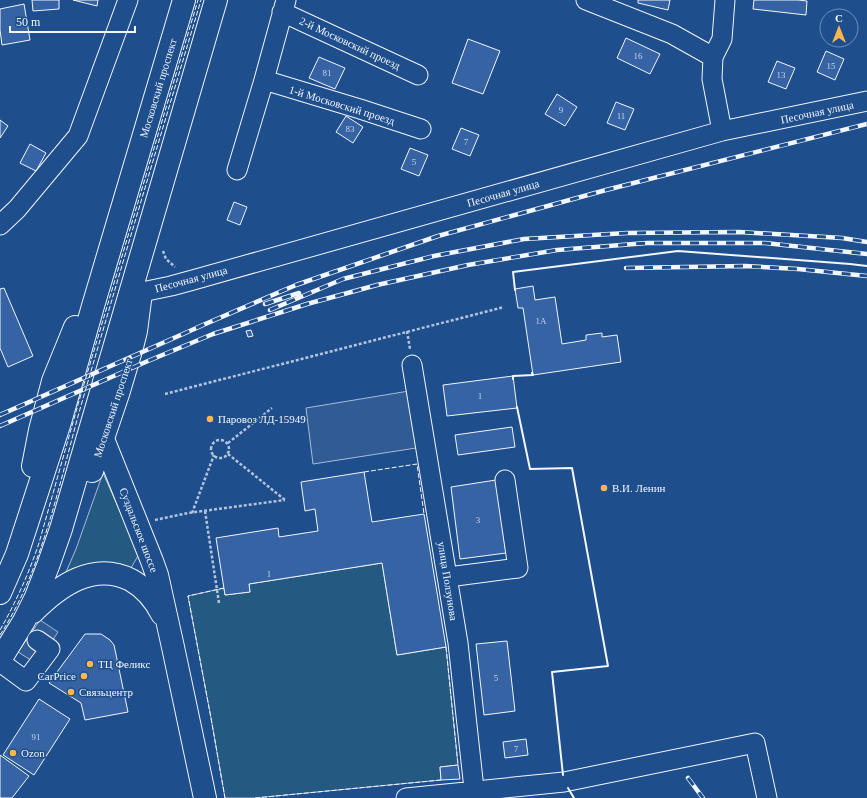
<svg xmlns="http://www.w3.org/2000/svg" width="867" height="798" viewBox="0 0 867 798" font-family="'Times New Roman',serif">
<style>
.green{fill:#245a82;stroke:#a8bbd7}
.parking{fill:#305b95;stroke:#a8bbd7}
.building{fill:#3563a3;stroke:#f2f6ff}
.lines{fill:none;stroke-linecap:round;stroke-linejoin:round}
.minor-casing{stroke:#f2f6ff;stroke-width:21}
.major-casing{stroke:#f2f6ff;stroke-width:24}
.path{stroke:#b3c4dc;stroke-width:2.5;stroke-dasharray:3 2;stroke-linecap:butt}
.minor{stroke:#1f4e8c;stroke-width:19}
.major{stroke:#1f4e8c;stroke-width:22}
.rail-casing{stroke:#f2f6ff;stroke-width:4.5}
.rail{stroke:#1f4e8c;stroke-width:3;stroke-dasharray:9;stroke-linecap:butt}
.fence{stroke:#f2f6ff;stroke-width:1;stroke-dasharray:5 2;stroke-linecap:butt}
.wall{stroke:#f2f6ff;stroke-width:2}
.poi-dot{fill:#ffb74d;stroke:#1f4e8c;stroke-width:1.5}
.labels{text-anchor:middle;stroke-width:3;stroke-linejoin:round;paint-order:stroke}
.number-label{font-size:9px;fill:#c3d1e8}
.street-label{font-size:11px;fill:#f2f6ff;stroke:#1f4e8c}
.poi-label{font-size:11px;fill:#f2f6ff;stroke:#1f4e8c;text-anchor:start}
</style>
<rect width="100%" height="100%" fill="#1f4e8c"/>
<!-- green -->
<path class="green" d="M103,473L139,554L131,568L117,564L63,579L76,549Z
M382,563L397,655L446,647L458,765L440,767L441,780L255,798H225L211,718L188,596L224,588L225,595L250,592L249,584Z"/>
<!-- parking -->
<path class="parking" d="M409,391L416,448L313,464L306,408Z
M40,620L58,632L37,664L18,652Z"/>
<!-- building -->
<path class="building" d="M32,0H59V9L33,11Z
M73,0H98L97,6Z
M638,0H670L668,10L638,3Z
M754,0H798L807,1L806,15L753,9Z
M24,4L30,40L2,45L0,30V9Z
M626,38L660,54L650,74L617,58Z
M468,39L500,51L483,94L452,83Z
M826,51L844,59L835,80L817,72Z
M319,57L345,68L335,89L309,78Z
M777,61L795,68L786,89L768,82Z
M557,94L577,107L565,126L545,114Z
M616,102L634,109L625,130L607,123Z
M346,116L363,127L353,143L336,132Z
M0,120L8,126L0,138Z
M461,128L479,135L470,156L452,149Z
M30,144L46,153L36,171L20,163Z
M410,148L428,155L419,176L401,169Z
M234,202L247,207L240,225L227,220Z
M533,286L535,300L555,297L562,344L586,340V335L602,333V337L617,335L621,362L533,375L523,308H518L515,289Z
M4,288L33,356L8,367L0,348V289Z
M251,330L253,336L248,337L246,331Z
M513,376L517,408L447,416L443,385Z
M512,427L515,447L458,455L455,435Z
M364,472L372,522L424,514L446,647L397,655L382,563L249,584L250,592L225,595L216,538L278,528L279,537L318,531L315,509L305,511L301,482Z
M496,480L506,553L460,559L451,487Z
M85,634H101L110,640L114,645L128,712L85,720L81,703L49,683Z
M507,641L515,711L484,715L476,644Z
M39,699L70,719L34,775L3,755Z
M526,739L528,755L505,758L503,742Z
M0,755L29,776L12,798H0Z
M458,765L460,779L441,780L440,767Z"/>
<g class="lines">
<!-- minor casing -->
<g class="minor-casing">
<path id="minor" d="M586,0L672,34L713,57
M282,12L418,75
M264,80L360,109L421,129
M722,131L712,79L713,57L722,39L725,0
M237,170L264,80L286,0
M0,225L17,209L78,136L128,0
M142,292L171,286L193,280L722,131L867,101
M412,365L458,643L475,798
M448,577L518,568L505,480
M0,662L26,681L50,649L37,640
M406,798L564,782L755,743L767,798"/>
</g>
<!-- major casing -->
<g class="major-casing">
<path id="major" d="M101,434L152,561L157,575L173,647L205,798
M33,466L40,430L53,381L75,327
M92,471L118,394L132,347L136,331L141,293
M0,593L17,554L60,422L93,306L184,0
M34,602L48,566L61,529L216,0
M33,612C59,586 93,561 131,580C145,588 155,600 162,614
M0,660L24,621L40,589"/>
</g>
<!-- path -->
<path class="path" d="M163,251L166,259L175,267
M407,331L410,349
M165,394L504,307
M211 449a9 9 0 1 1 18 0a9 9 0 1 1-18 0Z
M228,443L272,408
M228,454L285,500
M205,511L219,603
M192,513L214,455
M155,520L188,513L285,500"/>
<!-- minor -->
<use href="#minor" class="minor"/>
<!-- major -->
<use href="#major" class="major"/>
<!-- rail casing -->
<g class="rail-casing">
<path id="rail" d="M626,268L745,266L798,269L867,276
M265,304L299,293
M270,310L343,279L434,256L524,239L627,233L739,232L842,238L867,242
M196,328L296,285L438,236L606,190L867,124
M0,415L201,326
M0,426L148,361L213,334L307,304L377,285L468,265L557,250L647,243H765L867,254
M688,778L703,798"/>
</g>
<!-- rail -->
<use href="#rail" class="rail"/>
<!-- fence -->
<path class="fence" d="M364,472L417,464L424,514
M224,588L188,596L211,718L225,798
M0,630C16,602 29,573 39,543L79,401L198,0
M0,635C44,567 60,479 82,402C121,268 161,134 201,0
M446,647L458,765
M255,798L441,780"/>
<!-- wall -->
<path class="wall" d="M515,290L513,272L678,251L850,264L867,266
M513,379V376L533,375L532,373
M517,407L530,469L572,468L608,666L552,672L563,775
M568,788L574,798"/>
</g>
<!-- markers -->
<g class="poi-dot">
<circle cx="210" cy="419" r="4"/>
<circle cx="604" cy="488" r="4"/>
<circle cx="90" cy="664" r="4"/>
<circle cx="84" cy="676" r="4"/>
<circle cx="71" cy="692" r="4"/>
<circle cx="13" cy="753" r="4"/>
</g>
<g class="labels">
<!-- number labels -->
<g class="number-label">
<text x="638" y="59">16</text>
<text x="831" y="69">15</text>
<text x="327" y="76">81</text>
<text x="781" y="78">13</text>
<text x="561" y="113">9</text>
<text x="621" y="119">11</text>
<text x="350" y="132">83</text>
<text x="466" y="145">7</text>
<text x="414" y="165">5</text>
<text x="541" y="324">1А</text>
<text x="480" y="399">1</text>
<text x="478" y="523">3</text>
<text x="269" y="577">1</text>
<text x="496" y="681">5</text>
<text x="36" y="740">91</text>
<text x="516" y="752">7</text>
</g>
<!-- street labels -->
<g class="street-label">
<text transform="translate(350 43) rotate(25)" y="4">2-й Московский проезд</text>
<text transform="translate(158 88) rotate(-73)" y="4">Московский проспект</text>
<text transform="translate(342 105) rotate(17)" y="4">1-й Московский проезд</text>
<text transform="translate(817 112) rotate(-12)" y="4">Песочная улица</text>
<text transform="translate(503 193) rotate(-16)" y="4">Песочная улица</text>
<text transform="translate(191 279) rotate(-15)" y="4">Песочная улица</text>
<text transform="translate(113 408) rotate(-72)" y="4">Московский проспект</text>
<text transform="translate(139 530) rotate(69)" y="4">Суздальское шоссе</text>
<text transform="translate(448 581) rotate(81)" y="4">улица Ползунова</text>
</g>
<!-- poi labels -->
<g class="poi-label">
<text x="218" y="423">Паровоз ЛД-15949</text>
<text x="612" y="492">В.И. Ленин</text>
<text x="98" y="668">ТЦ Феликс</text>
<text x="76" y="680" text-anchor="end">CarPrice</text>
<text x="79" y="696">Связьцентр</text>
<text x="21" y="757">Ozon</text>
</g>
</g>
<!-- north arrow -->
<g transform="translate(839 28)"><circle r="19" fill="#1f4e8c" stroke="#7391ba"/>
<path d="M0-3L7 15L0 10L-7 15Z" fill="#ffb74d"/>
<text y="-6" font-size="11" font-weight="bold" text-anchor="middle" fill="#f2f6ff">С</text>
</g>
<!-- scale -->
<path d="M10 26v6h125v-6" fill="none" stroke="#f2f6ff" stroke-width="2"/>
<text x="16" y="26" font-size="12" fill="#f2f6ff" stroke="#1f4e8c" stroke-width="3" paint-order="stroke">50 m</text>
</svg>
